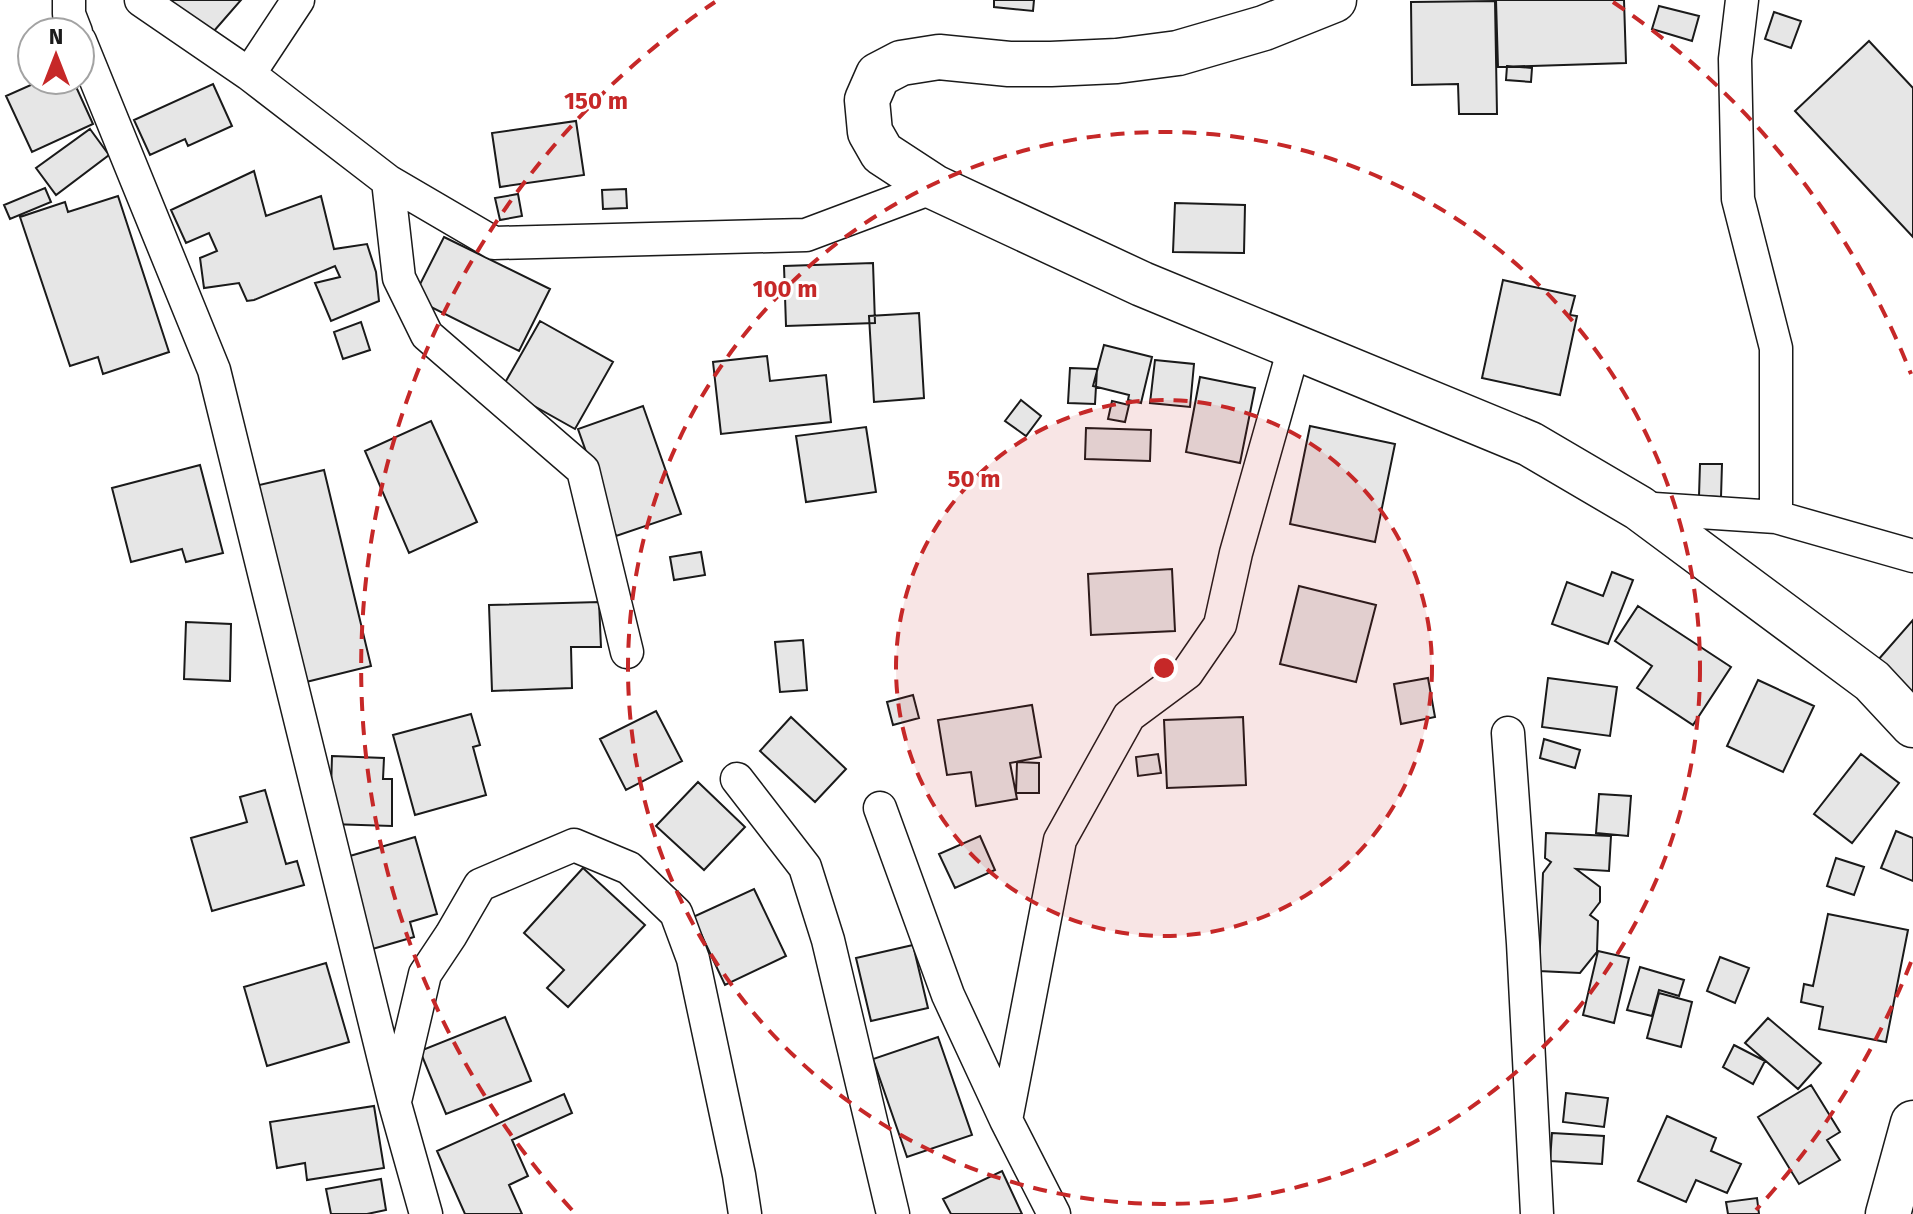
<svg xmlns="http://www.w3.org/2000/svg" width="1913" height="1214" viewBox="0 0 1913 1214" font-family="'Fira Sans',sans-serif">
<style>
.building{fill:#e6e6e6;stroke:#1a1a1a;stroke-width:2}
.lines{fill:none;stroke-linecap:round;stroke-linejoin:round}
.minor-casing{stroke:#1a1a1a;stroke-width:35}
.secondary-casing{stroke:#1a1a1a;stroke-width:47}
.minor{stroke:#fff;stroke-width:32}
.secondary{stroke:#fff;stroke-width:44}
.ring{fill:none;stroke:#c62828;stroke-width:4;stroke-dasharray:14 10}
.centre{fill:#c62828;stroke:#fff;stroke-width:4}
.ring-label{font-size:24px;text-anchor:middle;font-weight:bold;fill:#c62828;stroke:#fff;stroke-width:6;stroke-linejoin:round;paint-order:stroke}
</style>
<rect width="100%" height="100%" fill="#fff"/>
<!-- building -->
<path class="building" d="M162,0H241L207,39Z
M994,0H1034L1033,11L994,7Z
M1496,0H1624L1626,63L1498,67Z
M1495,1L1497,114H1459L1458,84L1412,85L1411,2Z
M1659,6L1699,16L1692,41L1652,29Z
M1774,12L1801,21L1791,48L1765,39Z
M1869,41L1913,88V237L1795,111Z
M1507,66L1532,68L1531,82L1506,80Z
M42,80H73L93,124L32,152L6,96Z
M213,84L232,126L188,146L185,139L150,155L134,120Z
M576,121L584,175L500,187L492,133Z
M90,129L109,155L56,195L36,168Z
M254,171L266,216L321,196L334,249L367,244L376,272L379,301L331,321L315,283L340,277L335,266L254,300L247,301L239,283L204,288L200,258L217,251L209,233L186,243L171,210Z
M45,188L51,202L10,219L4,205Z
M626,189L627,208L603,209L602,190Z
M518,194L522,216L500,220L495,198Z
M118,196L169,352L103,374L98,357L70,366L20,217L65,202L68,212Z
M1175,203L1245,205L1244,253L1173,252Z
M444,237L550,289L519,351L413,298Z
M873,263L875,323L786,326L784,266Z
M1503,280L1575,296L1570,315L1577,316L1560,395L1482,378Z
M919,313L924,398L874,402L869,316Z
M540,321L613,362L575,429L502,388Z
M361,322L370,350L343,359L334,332Z
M1104,345L1152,357L1141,403L1128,400L1129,395L1093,386Z
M767,356L770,381L826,375L831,422L721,434L713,362Z
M1155,360L1194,364L1190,407L1150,403Z
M1070,368L1097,369L1095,404L1068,403Z
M1200,377L1255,388L1240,463L1186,452Z
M1021,400L1041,416L1026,436L1005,421Z
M1112,401L1129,405L1125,422L1108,419Z
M643,406L681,514L616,536L578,429Z
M431,421L477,522L409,553L365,451Z
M1310,426L1395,444L1375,542L1290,524Z
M866,427L876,492L806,502L796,436Z
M1086,428L1151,430L1150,461L1085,459Z
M1700,464H1722L1721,497L1699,496Z
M200,465L223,553L186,562L182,549L131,562L112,488Z
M324,470L371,666L298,684L251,487Z
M701,552L705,575L674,580L670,557Z
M1172,569L1175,631L1091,635L1088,574Z
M1612,572L1633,580L1608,644L1552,624L1567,582L1603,596Z
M1299,586L1376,605L1356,682L1280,664Z
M599,602L601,647H571L572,688L492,691L489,605Z
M1638,606L1731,667L1693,725L1637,688L1652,666L1615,641Z
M1913,620V704L1871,668Z
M186,622L231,624L230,681L184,679Z
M803,640L807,690L780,692L775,642Z
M1428,678L1435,717L1401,724L1394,684Z
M1548,678L1617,687L1610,736L1542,727Z
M1758,680L1814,706L1783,772L1727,746Z
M913,695L919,718L893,725L887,702Z
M1032,705L1041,757L1010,763L1017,799L976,806L971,772L947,775L938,720Z
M656,711L682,761L626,790L600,739Z
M471,714L480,745L473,747L486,795L415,815L393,735Z
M791,717L846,769L815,802L760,751Z
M1243,717L1246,785L1167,788L1164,720Z
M1544,739L1580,750L1575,768L1540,758Z
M1158,754L1161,773L1138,776L1136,757Z
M1861,754L1899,783L1852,843L1814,814Z
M332,756L384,758L383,779H392V826L330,824Z
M1017,762L1039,763V793H1016Z
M698,782L745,827L704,870L656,826Z
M265,790L286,864L297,861L304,885L212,911L191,838L247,822L240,797Z
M1599,794L1631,796L1628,836L1596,833Z
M1896,831L1913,838V881L1881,868Z
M1546,833L1611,836L1609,871L1576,869L1600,887V902L1590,915L1598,921L1597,952L1580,973L1539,971L1543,873L1551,862L1545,858Z
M980,836L995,870L955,888L939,854Z
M415,837L437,914L410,922L414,937L369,950L343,858Z
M1836,858L1864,867L1854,895L1827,886Z
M583,868L645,925L568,1007L547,988L564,970L524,933Z
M754,889L786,956L725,985L693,917Z
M1828,914L1908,930L1886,1042L1819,1029L1823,1007L1801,1002L1804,984L1813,986Z
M913,945L928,1008L871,1021L856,958Z
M1598,951L1629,958L1614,1023L1583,1015Z
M1720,957L1749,968L1735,1003L1707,991Z
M326,963L349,1042L267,1066L244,987Z
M1640,967L1684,980L1679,996L1659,990L1652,1016L1627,1010Z
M1659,993L1692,1002L1681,1047L1647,1038Z
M505,1017L531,1081L446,1114L420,1051Z
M1768,1018L1821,1063L1798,1089L1745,1043Z
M938,1037L972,1135L907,1157L873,1059Z
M1734,1045L1765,1061L1753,1084L1723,1067Z
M1811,1085L1840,1132L1827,1140L1840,1160L1799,1184L1758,1117Z
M1566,1093L1608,1098L1604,1127L1563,1122Z
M564,1094L572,1113L512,1140L528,1176L509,1185L522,1214H465L437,1151Z
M374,1106L384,1168L307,1180L305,1163L277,1168L270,1122Z
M1667,1116L1716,1138L1711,1151L1741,1164L1727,1193L1696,1180L1686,1202L1638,1181Z
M1552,1133L1604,1136L1602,1164L1550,1161Z
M1002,1171L1022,1214H951L943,1199Z
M381,1179L386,1210L367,1214H331L326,1189Z
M1757,1198L1759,1214H1728L1726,1202Z"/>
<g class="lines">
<!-- minor casing -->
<g class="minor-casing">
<path id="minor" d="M69,0V14L76,32
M141,0L249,74L388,181L494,243L806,235L934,187
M1742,0L1735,59L1738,199L1776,348V517
M80,41L214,370L395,1104L426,1214
M249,74L298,0
M388,181L399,278L427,335L583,470L627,652
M1639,508L1776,517L1913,556
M1508,733L1523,943L1537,1214
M737,779L805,867L828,940L893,1214
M880,808L948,995L1006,1120L1054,1214
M396,1097L425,974L451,935L480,885L574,845L629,868L676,913L693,959L739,1175L745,1214
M1006,1120L1060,840L1129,716L1187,673L1220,625L1236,553L1294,348"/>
</g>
<!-- secondary casing -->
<g class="secondary-casing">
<path id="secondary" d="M1334,0L1264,28L1178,53L1117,61L1051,64H1009L939,57L901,63L878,75L867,100L870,132L882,153L934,187L1142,284L1530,444L1639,508L1872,681L1913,725
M1888,1214L1913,1123"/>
</g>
<!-- minor -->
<use href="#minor" class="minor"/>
<!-- secondary -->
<use href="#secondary" class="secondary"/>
</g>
<!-- distance rings -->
<circle cx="1164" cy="668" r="268" fill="#c62828" fill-opacity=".12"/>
<g class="ring">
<circle cx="1164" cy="668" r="268"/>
<circle cx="1164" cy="668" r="536"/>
<path d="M1911 962A803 803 0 0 1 1756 1210M572 1210A803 803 0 0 1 715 2M1613 2A803 803 0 0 1 1911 374"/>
</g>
<circle cx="1164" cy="668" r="12" class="centre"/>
<g class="ring-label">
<text x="596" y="109">150 m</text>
<text x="785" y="297">100 m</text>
<text x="974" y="487">50 m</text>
</g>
<!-- north arrow -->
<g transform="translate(56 56)"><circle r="38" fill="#ffffff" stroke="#a3a3a3" stroke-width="2"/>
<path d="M0-6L14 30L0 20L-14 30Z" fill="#c62828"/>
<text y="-12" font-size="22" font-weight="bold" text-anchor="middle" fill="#1a1a1a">N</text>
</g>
</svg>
